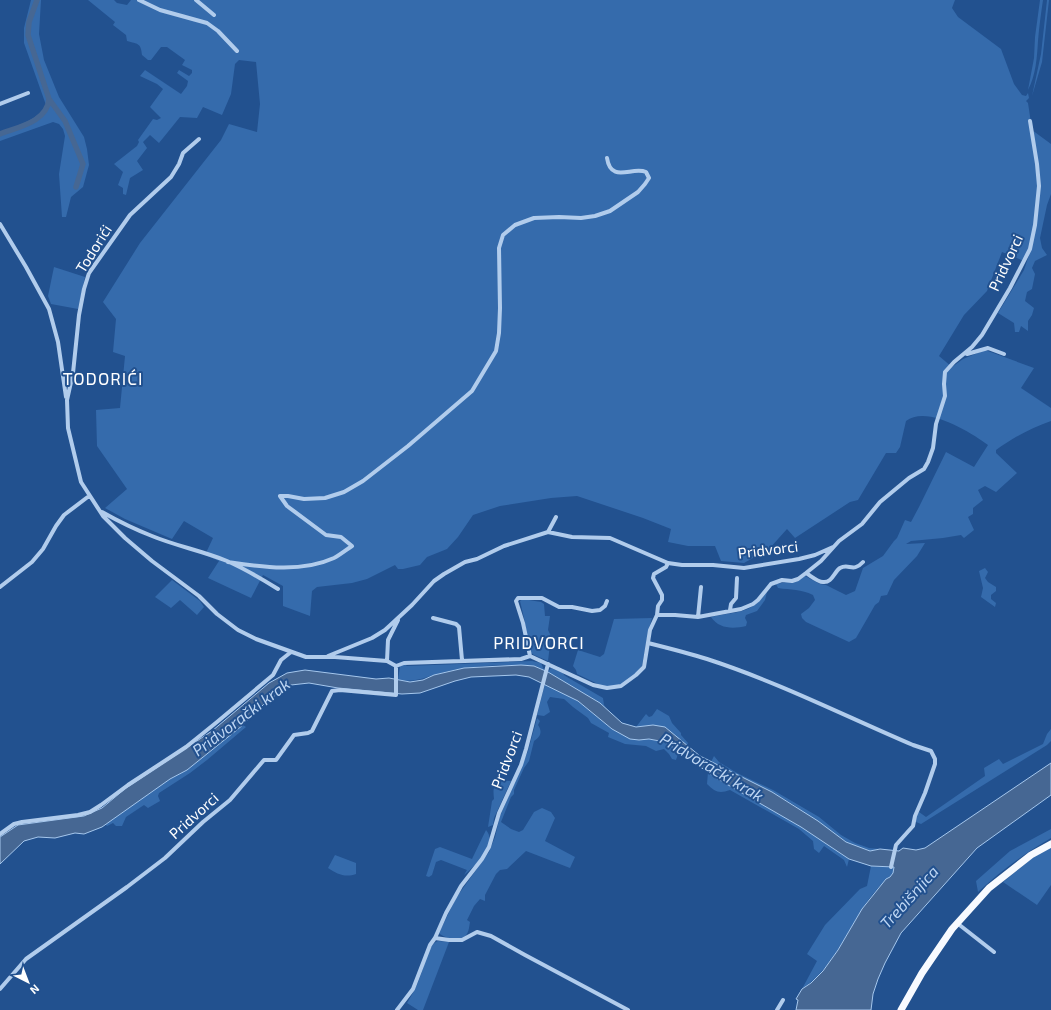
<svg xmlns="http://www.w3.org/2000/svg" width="1051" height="1010" viewBox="0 0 1051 1010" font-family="'Exo 2',sans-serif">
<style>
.green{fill:#356bac}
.water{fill:#466793;stroke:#a5c7ed}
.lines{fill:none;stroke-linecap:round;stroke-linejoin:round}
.canal{stroke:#466793;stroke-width:5.5}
.street{stroke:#b1ccec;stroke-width:4}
.primary{stroke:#f7faff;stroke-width:7}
.labels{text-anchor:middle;stroke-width:4;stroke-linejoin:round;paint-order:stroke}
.street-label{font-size:15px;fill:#fff;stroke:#22518f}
.water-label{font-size:16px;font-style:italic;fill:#bed6f3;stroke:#22518f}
.quarter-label{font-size:17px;letter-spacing:1px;fill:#fff;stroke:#22518f}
</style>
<rect width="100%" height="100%" fill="#22518f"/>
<!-- green -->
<path class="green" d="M31,0H41L39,34L44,60L59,97L84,137L87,149L89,165L83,187L71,197L66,217H62L59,174L65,136L63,129L59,124L53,122L0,141V132C16,126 37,121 46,105L24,43V28Z
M88,0H114L117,3L127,5L131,0H955L952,8L958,17L1001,49L1014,84L1022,95L1026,96L1028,93L1029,98L1026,101L1028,103L1032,130L1051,144V194L1047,205L1040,238L1042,248L1047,255L1035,261L1032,268L1035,274L1032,289L1027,292L1025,301L1034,308L1032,315L1028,321V331L1021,326L1019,332H1015L1014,323L998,313L1024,270L1029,255L1024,261L1002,252L987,291L964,315L939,356L952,367L963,359L985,350L1034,368L1021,388L1051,408V421C1031,428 1014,437 996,450V453L1017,473L996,492L985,486L978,490L983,500L973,508V514L968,517L974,530L964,538L961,535L943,538L911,541L906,544L925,543L917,556L894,580L887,595L881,596L879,602L875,605L867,619L856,638L849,642L806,622L802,618L801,614L809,608L815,600L813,595C801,589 791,590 778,588L776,584L798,580L805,576L820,584L826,585L846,595L855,591L863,568L883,556L894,541L897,538L905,520L911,522L919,507L946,452L974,467L988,445C970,432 927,405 906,421L900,447L896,453H886L858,500L850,502L795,538L787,529L769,549L744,563L721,561L715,546H688L668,542L671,529L643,518L577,496L551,498L500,506L473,515L458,537L447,549L427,557L420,565L403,569H398L395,565L367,579L352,583L317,587L312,591L310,616L283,606V586L263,575L251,598L208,578L219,561L205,555L213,538L184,521L172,539L125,519L105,508L127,489L97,446L96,410L120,408L125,356L113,352L116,319L103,302L140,243L221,140L229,124L257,132L260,104L256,62L239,60L235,64L231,94L222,115L203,107L197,118L180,117L159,143L150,135L143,142L147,148L137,161L143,170L130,178L126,195L123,194V188L118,185L123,172L114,164L137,146L139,142L138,140L153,119L157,120L161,118L150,107L163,89L157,84L140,76L145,70L181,94L187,86L188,81L177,73L179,70L189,76L192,73V70L182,65L185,60L167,47H161L151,60H148L142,55C141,43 138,44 127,41L126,35L113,25L115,22Z
M1040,0H1043C1041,14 1039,27 1038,41C1037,57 1036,75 1028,90L1034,58L1035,37Z
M1047,0H1049L1042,62L1032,96L1041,54Z
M54,267L85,277L78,309L51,304L48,296Z
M985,568L988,572L985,578L988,582L996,587V591L991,595V599L996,603L995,607L981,597L983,588L979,571Z
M172,580L200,601L204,607L197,615L180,600L171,608L155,597Z
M767,592L765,600L757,611L746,615L745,618L747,622L746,626C733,629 719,629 711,617C738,611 750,615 767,592Z
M523,599L541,602L544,604L545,616H550L548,630L551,636L548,661L534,655L530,652L524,618L520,601Z
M652,618L648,632L642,666L635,674L622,684L611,687L600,685L577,674L576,670L573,666L578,650L600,657L604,654L614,619Z
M532,661L541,663L544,670C518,662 475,665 449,671C429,675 420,683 398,680L400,666L404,664L407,666Z
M551,668L563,673L564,675L567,677L603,698L604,705L607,709L600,703L548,672Z
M545,684L578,701L612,729L639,740L649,739L665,742L679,751L676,760L672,759L669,754L664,749L656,751L646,746L625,744L608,737L609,733L591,723L588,718L573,707L564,699L550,697L547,702L550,712L544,716L537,715Z
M657,709L669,716L672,723L681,733V735L688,743L687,746L665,727H636L646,714L649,717L652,716Z
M537,718L540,721L538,725C543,732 540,737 534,741L529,761L524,768L514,790V794L511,797L501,822L511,829L519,832L523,830L534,812L542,808L551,812L555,818L545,841L575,857L570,868L526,851L507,869L500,870L496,874L485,895V901L480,899L474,906L467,920L470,922C469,927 469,934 464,937C458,941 443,938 439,933L456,898L489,852L495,837L500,816L528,751Z
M243,725L246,727L207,760L190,773L159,793L158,796L160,801L148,808L144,805L126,817L122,826H116L113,823L107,826L105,824L170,779L187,770Z
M1051,729V741L1047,745L921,824L916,822L915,819L919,812L926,817L985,776L984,768L999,759L1003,764L1043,744L1047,734Z
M714,756L719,762L737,773L773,790L819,817L841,835L855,843L869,848L880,849L870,851L846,842L794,805L772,792L711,762Z
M708,772L801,827L849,859L847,867L844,860L824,846L819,853L814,849L813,841L799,829L730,790C719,794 715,792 707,784Z
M499,780L511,781L494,818L493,825L488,827L492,801L494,799C493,790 493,786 499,780Z
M1051,829V838C1022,855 1002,870 978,892L976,881L1010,851Z
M486,830C499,844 474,867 464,875L467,870L441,860L436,862L432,875L429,877L426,876L435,849L440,847L472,859Z
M1051,848V885L1037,905L1003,882L1035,856Z
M335,855L356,863V874C345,878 337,874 328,868Z
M887,865L894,867L893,873L890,877L886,879C877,889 868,899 861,911C843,939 830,970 802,989L817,961L807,954L825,925L860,889L867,886L871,866L879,867Z
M438,941L449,942L423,1010H418L407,1003C412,995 417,986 420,977C425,966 426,946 438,941Z"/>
<!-- water -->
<path class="water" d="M521,665L534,666L548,672L600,703L622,723L636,727L653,725L665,727L700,756L772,792L818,821L846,842L870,851L880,849L899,851L903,848L916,850L925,848L1051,763V795L977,848L901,933L885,963L878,979L873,994L871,1010H796L798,1000L796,999L802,989L811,983L823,971L838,950L862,909L886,879L890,877L893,873L894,867L871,866L849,859L801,827L716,778L665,742L649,739L639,740L630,739L612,729L578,701L529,677L516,675L471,677L455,681L420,693L402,694L338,688L309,683L291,685L266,702L243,725L187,770L170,779L102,827L84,834L75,833L55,838L38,837L24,841L0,864V837L18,825L84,816L102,808L126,788L212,731L269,683L287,673L305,670L376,679L389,678L410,682L423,680L434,675L464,668Z"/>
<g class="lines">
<!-- canal -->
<path class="canal" d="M49,99L65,121L83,164L76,187
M0,134C18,127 47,122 49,99L28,35L29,22L37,0"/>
<!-- street -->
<path class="street" d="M139,0L160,10L207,23L218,31L237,51
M196,0L214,15
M0,104L28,93
M199,139L183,153L179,164L171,177L130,215L89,273L84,289L79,315L73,373L67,400L68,428L81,482L103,516L125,538L152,561L199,596L217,614L238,630L256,639L306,657H335L387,661L396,666L404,663L521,659L530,656L593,685L607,688L621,686L636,675L644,667L650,630L657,615H675L698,617L741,609L753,604L758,600L771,584L782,580L792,581L798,579L806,573L821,561L839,541L862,524L880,502L909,478L924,469L928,462L933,448L936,424L945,396L944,384L945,372L954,362L972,347L982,335L1010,288L1030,249L1035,225L1039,186L1037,164L1030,121
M0,224L26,267L49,309L58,342L66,397
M967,354L988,348L1004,354
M102,512C118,521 134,529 152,536C176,546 203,551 227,561C245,569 262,579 278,589
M548,532L572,537L610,538L668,563L682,565H713L744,568L799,559L815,555L833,547
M228,562C262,567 301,573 334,558C340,555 346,550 352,546L341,537L326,535L287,506L280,496H288L304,499L325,498L344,492L363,481L408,446L472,391L496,351L499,333L500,308L499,248L503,235L515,225L534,218L559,217L581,218L595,216L610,211L638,192L645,184L649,178L646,172C632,166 611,184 607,158
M806,573C811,576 818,582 823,582C832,583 834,572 840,568C849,563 853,573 863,562
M0,587L32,562L43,549L56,526L64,515L89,496
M730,610L731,604L736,598L737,578
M657,615L658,606L662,600V595L653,578L654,574L666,567L668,563
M698,617L701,587
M433,618L456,624L459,627L462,660
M648,643C668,648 688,653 707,659C778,682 845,716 913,745L931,751L935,759V764L925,793L915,816L913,826L896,845L891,867
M328,656L372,638L385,630L412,605L434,581L444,574L465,562L477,559L504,546L548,532L556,517
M530,656L523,623L516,601L518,598H542L559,607H572L592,611L600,610L605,606L607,601
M387,661L388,640L398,620
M0,834L14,824L22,822L78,815L90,812L101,805L128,785L186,747L217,722L273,675L281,660L291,652
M957,923L994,952
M435,938L449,940H462L477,932L491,936L525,955L628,1010
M0,989L26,959L127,887L165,858L203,822L230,800L264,760H276L294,735L308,733L312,731L332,691L340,690L396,695V666
M397,1010L413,989L430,945L435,938L446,913L461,886L482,859L489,847L499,813L521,765L526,749L548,664
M777,1010L783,1000"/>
<!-- primary -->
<path class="primary" d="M901,1010L922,973L952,929L989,888L1031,855L1051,844"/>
</g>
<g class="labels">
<!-- street labels -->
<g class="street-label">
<text transform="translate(94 249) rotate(-58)" y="5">Todorići</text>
<text transform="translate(1006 263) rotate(-65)" y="5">Pridvorci</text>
<text transform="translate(768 550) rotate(-7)" y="5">Pridvorci</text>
<text transform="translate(507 760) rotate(-69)" y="5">Pridvorci</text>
<text transform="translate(194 816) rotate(-42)" y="5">Pridvorci</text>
</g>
<!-- water labels -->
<g class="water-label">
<text transform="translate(241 717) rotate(-37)" y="6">Pridvorački krak</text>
<text transform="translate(712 767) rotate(31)" y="6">Pridvorački krak</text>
<text transform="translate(909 897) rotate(-48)" y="6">Trebišnjica</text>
</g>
<!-- quarter labels -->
<g class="quarter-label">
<text x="103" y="385">TODORIĆI</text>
<text x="539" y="649">PRIDVORCI</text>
</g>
</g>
<!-- north arrow -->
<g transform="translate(28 982) rotate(138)" stroke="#22518f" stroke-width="3" paint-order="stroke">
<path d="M0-3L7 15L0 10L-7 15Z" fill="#ffffff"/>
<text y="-6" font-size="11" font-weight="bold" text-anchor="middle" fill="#ffffff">N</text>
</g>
</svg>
